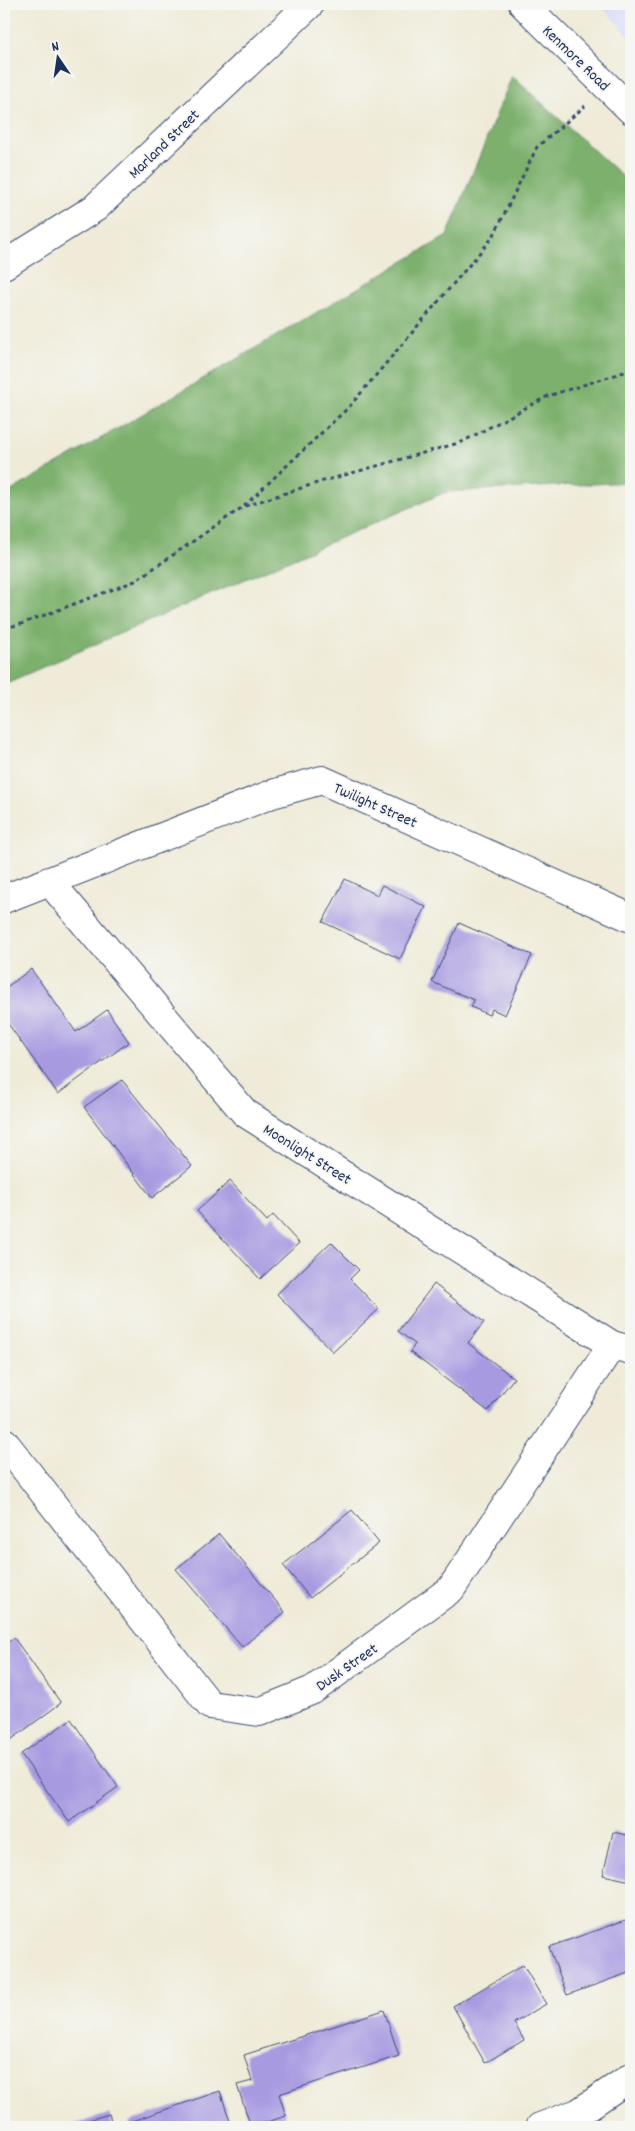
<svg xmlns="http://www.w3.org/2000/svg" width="635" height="2131" viewBox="0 0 635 2131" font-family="Dekko,sans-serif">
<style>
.built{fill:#d5d8f9}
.forest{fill:#7cb06c;stroke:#4c7065}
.building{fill:#a79ae1}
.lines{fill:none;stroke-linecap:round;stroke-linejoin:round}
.minor-casing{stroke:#3b4b70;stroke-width:30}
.path{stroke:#3b4b70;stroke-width:3;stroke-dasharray:4 4;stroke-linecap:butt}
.minor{stroke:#fff;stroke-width:28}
.labels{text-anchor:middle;stroke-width:4;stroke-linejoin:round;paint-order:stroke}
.street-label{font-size:16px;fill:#1b2f5e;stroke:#f6f6f2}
</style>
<rect width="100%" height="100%" fill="#f6f6f2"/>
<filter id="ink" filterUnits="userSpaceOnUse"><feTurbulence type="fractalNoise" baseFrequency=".02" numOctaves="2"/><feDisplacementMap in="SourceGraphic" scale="10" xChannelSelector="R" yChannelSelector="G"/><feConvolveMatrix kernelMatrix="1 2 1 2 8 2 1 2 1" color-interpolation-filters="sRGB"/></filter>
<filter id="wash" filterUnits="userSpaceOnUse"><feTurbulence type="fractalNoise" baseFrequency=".0096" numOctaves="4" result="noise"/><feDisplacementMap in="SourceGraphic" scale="20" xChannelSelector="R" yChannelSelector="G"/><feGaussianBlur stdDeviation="1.12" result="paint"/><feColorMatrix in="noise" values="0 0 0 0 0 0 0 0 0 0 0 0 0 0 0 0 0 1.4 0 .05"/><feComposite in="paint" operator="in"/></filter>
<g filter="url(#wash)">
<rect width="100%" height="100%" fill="#efebd8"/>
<!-- built -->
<path class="built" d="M600,4H631V39Z"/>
<!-- forest -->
<path class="forest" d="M512,76L631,184V482L446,492L4,684V495L447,236Z"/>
<g id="blocks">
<!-- building -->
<path class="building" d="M345,879L377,895L382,885L426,907L400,959L323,922Z
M459,923L532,955L505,1015L492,1009L489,1015L471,1007L474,1000L432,982Z
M31,969L76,1032L107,1010L129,1042L58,1094L4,1018V989Z
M122,1080L192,1166L152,1198L84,1107Z
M230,1181L267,1221L273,1215L299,1243L260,1279L197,1211Z
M331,1242L359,1270L350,1279L379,1309L333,1352L277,1294Z
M434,1284L484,1322L468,1343L514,1378L488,1411L410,1352L415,1344L398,1331Z
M352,1510L379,1543L310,1598L283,1565Z
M219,1534L285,1612L242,1647L176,1569Z
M14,1638L61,1703L4,1745V1645Z
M71,1719L118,1787L69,1822L21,1754Z
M613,1832L631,1836V1881L603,1875Z
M631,1918V1972L567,1995L549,1947Z
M523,1965L546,2004L514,2023L524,2040L485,2063L453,2006Z
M384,2010L399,2056L279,2094L286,2116L251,2127L237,2085L252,2081L244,2055Z
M220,2091L232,2127H131L129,2122Z
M109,2114L113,2127H65Z"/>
</g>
</g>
<g filter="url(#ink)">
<use href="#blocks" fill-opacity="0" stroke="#3b4b70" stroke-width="1"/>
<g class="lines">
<!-- minor casing -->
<g class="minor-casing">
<path id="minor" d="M523,4L631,110
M4,265L95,208L310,4
M49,881L245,1113L612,1345L631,1350
M4,899L272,794L322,780L631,918
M4,1442L210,1705L259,1712L313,1690L451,1589L612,1345
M540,2127L578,2113L631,2077"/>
</g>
<!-- path -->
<path class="path" d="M245,506L320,482L462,442L548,396L631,370
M4,628L21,624L135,581L243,507L349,407L493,237L537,147L585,106"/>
<!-- minor -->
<use href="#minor" class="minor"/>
</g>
</g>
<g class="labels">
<!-- street labels -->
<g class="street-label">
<text transform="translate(577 57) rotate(44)" y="6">Kenmore Road</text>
<text transform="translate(163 143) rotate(-44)" y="6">Marland Street</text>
<text transform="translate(376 804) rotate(24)" y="6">Twilight Street</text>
<text transform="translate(308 1153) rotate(32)" y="6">Moonlight Street</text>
<text transform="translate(346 1666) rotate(-35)" y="6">Dusk Street</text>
</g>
</g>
<!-- margin -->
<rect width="635" height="2131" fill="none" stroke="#f6f6f2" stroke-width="20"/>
<!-- north arrow -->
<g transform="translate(58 58) rotate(347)" stroke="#f6f6f2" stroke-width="4" paint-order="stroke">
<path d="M0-4L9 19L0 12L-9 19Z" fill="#1b2f5e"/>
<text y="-8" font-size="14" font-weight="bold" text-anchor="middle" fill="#1b2f5e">N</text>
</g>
</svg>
